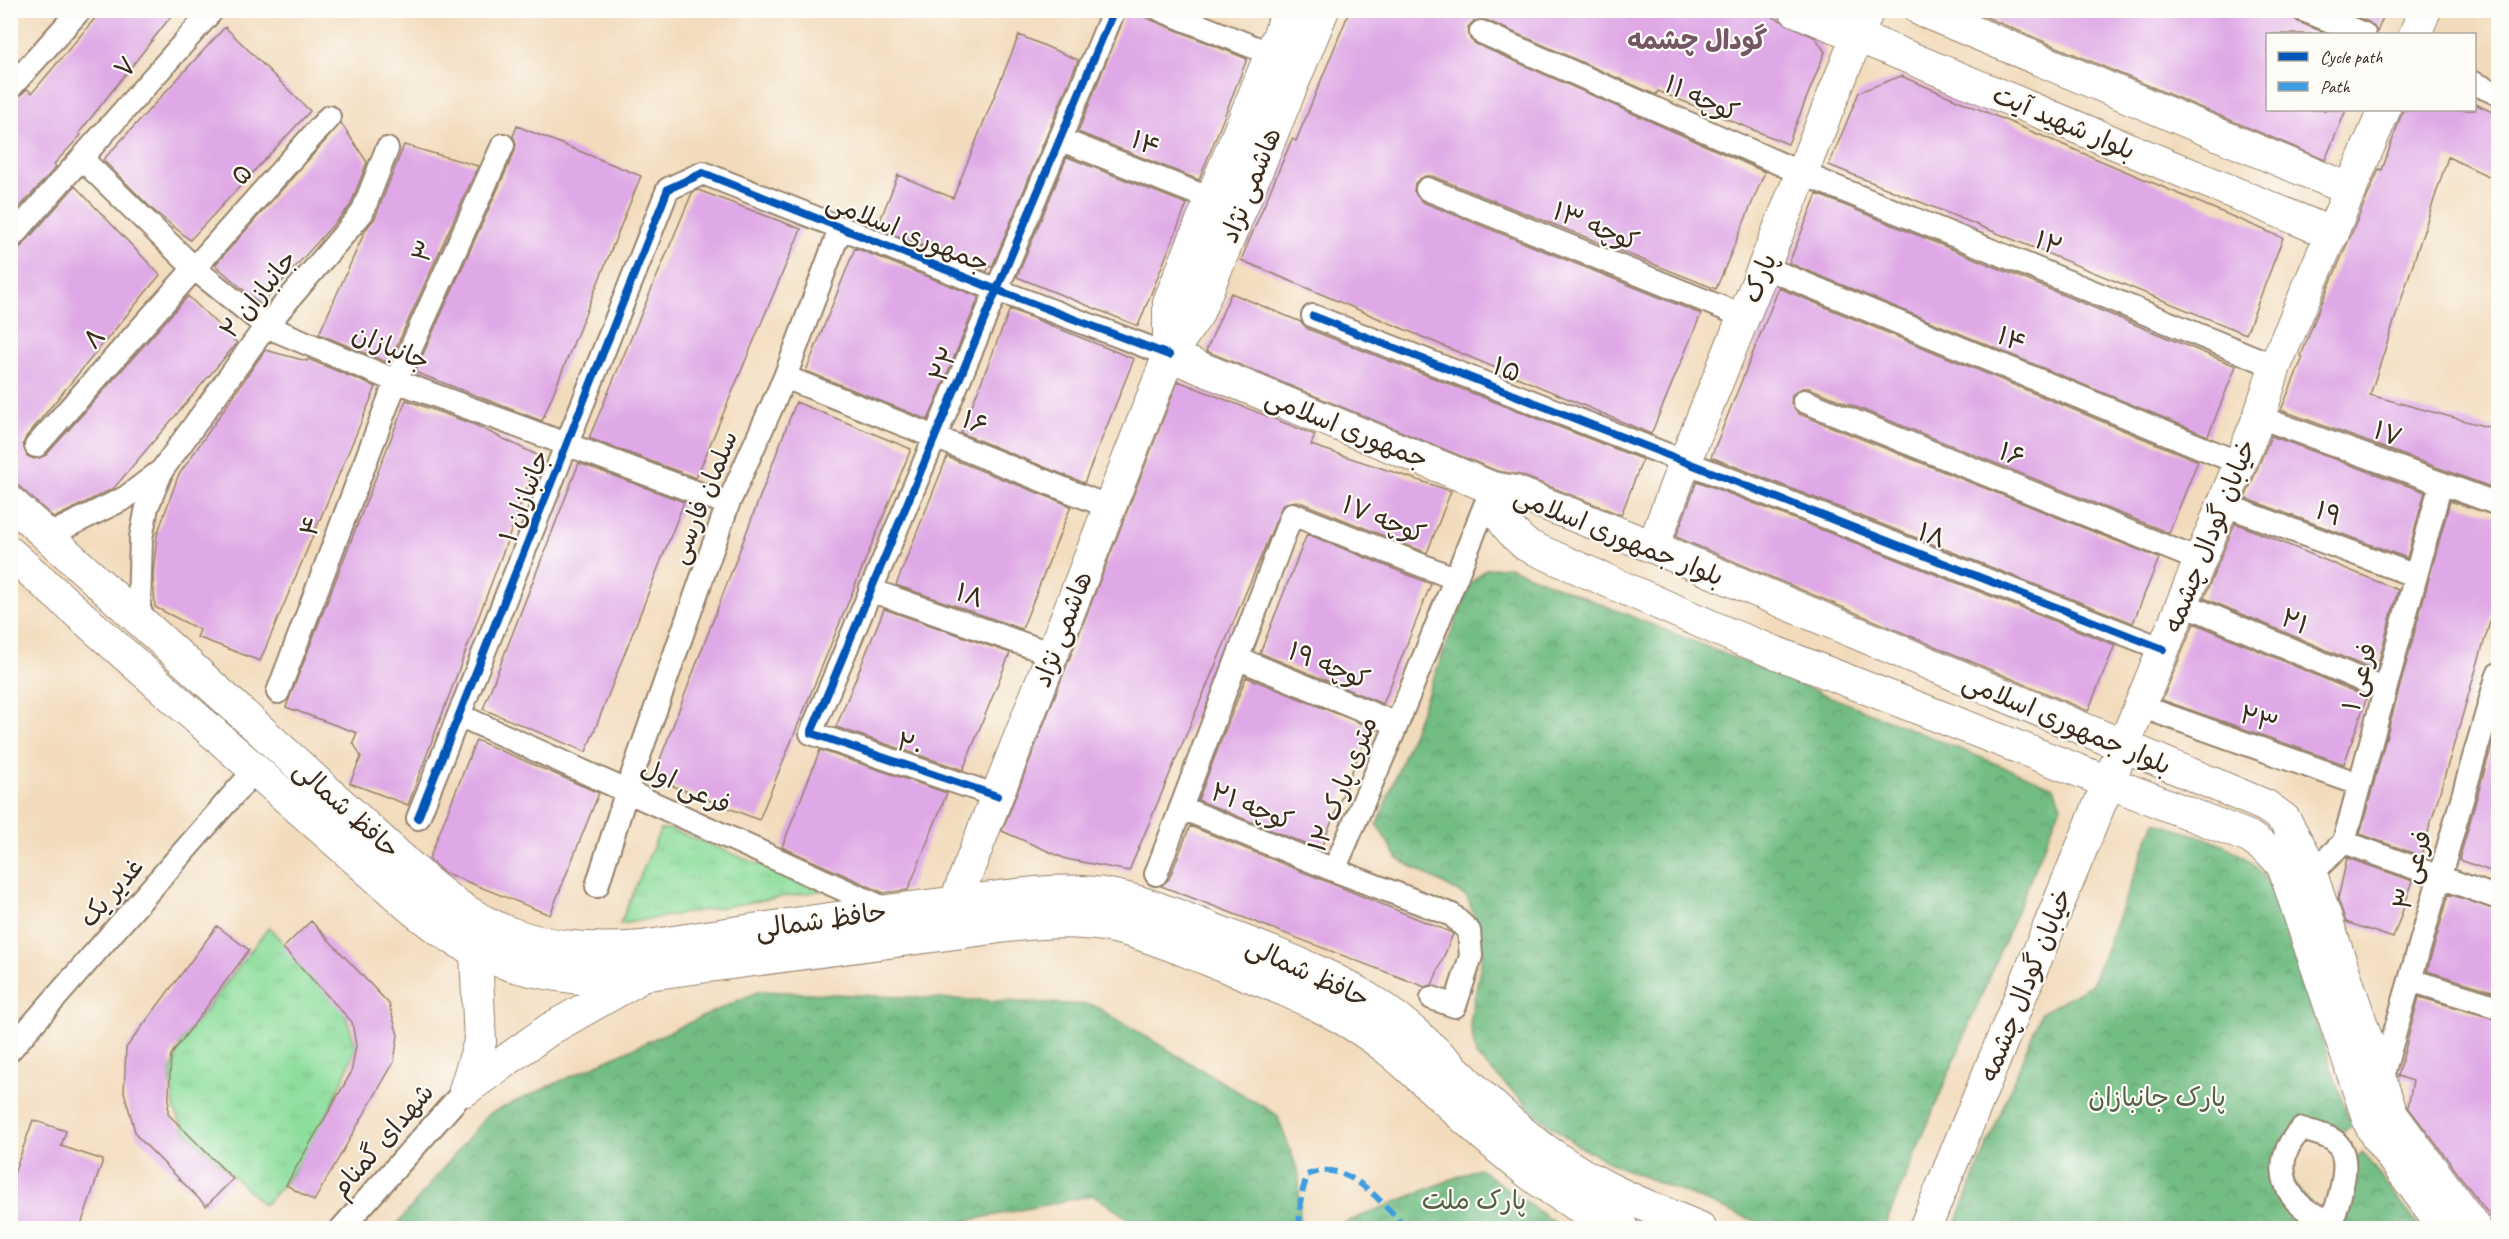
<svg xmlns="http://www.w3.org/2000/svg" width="2509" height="1239" viewBox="0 0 2509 1239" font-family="Caveat,'Playpen Sans Arabic',sans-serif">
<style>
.grass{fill:url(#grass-tufts);stroke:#64845e;stroke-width:1.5}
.forest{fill:url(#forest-crowns);stroke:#567451;stroke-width:1.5}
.building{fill:#dfa8e6}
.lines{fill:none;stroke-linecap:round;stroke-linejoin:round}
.street-casing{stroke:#96826d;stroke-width:26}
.secondary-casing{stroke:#96826d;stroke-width:34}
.street{stroke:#fff;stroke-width:22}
.secondary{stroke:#fff;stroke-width:32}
.quiet{stroke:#3f9ce0;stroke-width:6;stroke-dasharray:12 6;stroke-linecap:butt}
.cycleway-casing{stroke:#fdfcf7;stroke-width:11}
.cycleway{stroke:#0057b8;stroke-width:8}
.labels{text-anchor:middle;stroke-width:4.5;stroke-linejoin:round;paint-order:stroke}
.street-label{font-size:26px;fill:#3b2a1e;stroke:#fdfcf7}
.park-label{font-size:26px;fill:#546044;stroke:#fdfcf7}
.neighbourhood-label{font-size:27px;font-weight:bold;fill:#745664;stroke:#fdfcf7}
</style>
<defs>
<pattern id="grass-tufts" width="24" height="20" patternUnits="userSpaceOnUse" patternTransform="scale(1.5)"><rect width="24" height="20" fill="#8dde9d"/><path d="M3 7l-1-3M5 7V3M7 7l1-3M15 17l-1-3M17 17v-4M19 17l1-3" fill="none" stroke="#7bbf87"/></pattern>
<pattern id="forest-crowns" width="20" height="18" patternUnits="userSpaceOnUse" patternTransform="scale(1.5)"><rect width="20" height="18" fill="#72bd84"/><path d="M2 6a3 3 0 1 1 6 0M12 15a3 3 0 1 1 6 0" fill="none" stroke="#5f9a6b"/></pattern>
</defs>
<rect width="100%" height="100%" fill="#fdfcf7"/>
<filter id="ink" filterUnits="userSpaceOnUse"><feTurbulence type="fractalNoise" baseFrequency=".0167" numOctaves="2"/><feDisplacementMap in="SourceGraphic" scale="12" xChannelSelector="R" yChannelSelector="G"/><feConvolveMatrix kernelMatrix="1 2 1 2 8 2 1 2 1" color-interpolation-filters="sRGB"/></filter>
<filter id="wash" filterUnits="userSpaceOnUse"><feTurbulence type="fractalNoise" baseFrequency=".008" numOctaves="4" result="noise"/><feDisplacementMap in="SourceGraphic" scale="24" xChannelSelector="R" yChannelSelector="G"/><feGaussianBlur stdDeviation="1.35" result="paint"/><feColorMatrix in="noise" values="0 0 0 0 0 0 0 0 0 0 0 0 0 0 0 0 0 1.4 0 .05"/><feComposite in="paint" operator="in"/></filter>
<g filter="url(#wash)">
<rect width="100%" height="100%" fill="#f2dbbc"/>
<!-- grass -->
<path class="grass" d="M670,829L825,890L620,924L660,830Z
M269,927L344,1012L356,1046C336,1101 307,1165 264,1205L185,1131L175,1110L170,1074L181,1042Z"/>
<!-- forest -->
<path class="forest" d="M1509,567L2054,787L2061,806L1884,1228H1772L1617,1166L1577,1145L1539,1117L1476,1056L1470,1023L1482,957L1478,925L1467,897L1398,859L1377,825L1470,584L1486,569Z
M2155,822C2198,837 2248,844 2270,887L2351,1126L2336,1135L2296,1122L2276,1161L2326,1225L2354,1161L2362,1152L2420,1228H1954L2041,1013L2092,984Z
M759,991L1093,1005L1277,1115L1299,1174L1300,1228H1141L1094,1195L931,1228H394L488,1114Z
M1478,1168L1562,1228H1332L1462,1175Z"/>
<g id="blocks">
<!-- building -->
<path class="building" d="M102,10H176L79,133L81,135L54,164L56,167L10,218V105L27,89L32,93Z
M1127,10L1247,59L1199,180L1078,132Z
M1350,10H1759L1816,38L1825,52L1788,144L1658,91L1656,95L1486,20L1474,21L1468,27L1470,39L1476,44L1765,172L1716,289L1432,176H1425L1415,183L1414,191L1422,202L1701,314L1651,434L1241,260L1292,139L1296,141Z
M1969,10H2290L2298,22L2328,34H2268V110H2346L2325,160Z
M2341,10H2386L2377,32L2369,22Z
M225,27L310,111L190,240L152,209L103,160Z
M1019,35L1078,60L992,267L989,266L987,272L877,228L898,175L953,198Z
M1901,76L2283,238L2246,334L1829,165L1859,92Z
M2475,104L2499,115V181L2448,157L2370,395L2499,430V490L2281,410L2303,357L2301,356L2315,319L2379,169L2382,170L2403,110H2475Z
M341,123L367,162L350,206L261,305L215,265Z
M517,126L641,176L542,421L415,372L515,151L516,143L513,136Z
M404,145L478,166L389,363L319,334L366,229L375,218Z
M1067,157L1187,204L1138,326L1017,277Z
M75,186L160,275L26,437L23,444L27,456L34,459L46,455L188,296L237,343L114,488L54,518L10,478V252L20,248Z
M698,190L801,229L696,478L589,438L692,193Z
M1817,194L2236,366L2208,436L1789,263Z
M855,248L979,297L928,420L806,371Z
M1779,288L2198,461L2169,533L1809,388H1802L1792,395L1791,403L1799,414L2159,558L2133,623L1711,457Z
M1231,293L1301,322L1308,329L1641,459L1642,461L1621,515L1521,475L1497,471L1206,351Z
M1010,309L1134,359L1084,483L961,433Z
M265,350L307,361L308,359L376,387L260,661L197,637L200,630L155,607L153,575L157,535L178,476Z
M1178,381L1315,435L1311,445L1451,491L1427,553L1297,501L1283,504L1129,871L1066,859L1002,831Z
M406,400L475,425L539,456L408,805L350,783L361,757L353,742L357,733L286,707Z
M796,402L911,449L759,820L653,778Z
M2271,436L2425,492L2407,558L2245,498Z
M947,457L1071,506L1022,629L896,585Z
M579,463L684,502L586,752L483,709Z
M1697,481L2115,645L2088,711L1676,537Z
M2450,501L2499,517V591L2421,856L2360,834Z
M2235,523L2398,590L2376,671L2204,598Z
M1307,534L1431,584L1383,704L1260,653Z
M884,609L1010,653L963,770L836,727Z
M2194,623L2367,697L2344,764L2162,700Z
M1246,677L1370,727L1320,850L1198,800Z
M2497,727L2499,728V874L2459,860Z
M476,740L599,793L550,915L443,872L429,859Z
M820,750L947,793L908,890L884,893L782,847Z
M1190,826L1450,932L1453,934L1432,985L1425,987L1161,886L1169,879Z
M2347,858L2413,881L2393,938L2346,922L2338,899Z
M2449,894L2499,911V993L2427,971Z
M311,921L389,1004L398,1035L394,1062L314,1201L286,1185L351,1073L356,1046L352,1022L283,948Z
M217,926L249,950L171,1055L168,1114L233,1179L206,1206L136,1135L124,1092L126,1048Z
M2419,997L2499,1020V1228L2408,1107L2413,1081L2398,1076Z
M33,1120L66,1131L61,1146L103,1160L80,1228H10V1185Z"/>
</g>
</g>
<g filter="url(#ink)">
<use href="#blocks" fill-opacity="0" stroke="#96826d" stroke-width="1.5"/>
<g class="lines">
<!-- street casing -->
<g class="street-casing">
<path id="street" d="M1161,10L1271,54
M2303,10L2364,34
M1481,32L1801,173L2275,366
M2474,83L2498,94
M10,88L80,10
M1059,139L1211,199
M83,160L195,269L266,326L396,381L728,504
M1427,189L1743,316
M10,239L211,12
M1764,267L2239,463
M1313,316L2163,649
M785,377L1109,507
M1804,401L2199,560
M2259,417L2498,504
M36,446L329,117
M2222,504L2416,576
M49,535L125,498L162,470
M870,590L1052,654
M2182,603L2385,690
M145,624L139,608L141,538L147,507L162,470L266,326L362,213L387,149
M1239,659L1397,724
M278,692L396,381L503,145
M2140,706L2359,784
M461,716L886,909
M997,796L811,733L1114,10
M1182,808L1334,870
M418,818L668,189L703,173L997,290L1169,355
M2344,842L2498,898
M1156,874L1292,514L1454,578
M2311,874L2344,842L2441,483
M597,886L627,790L728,504L785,377L840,229
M2410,980L2498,1007
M1432,998L1455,1006L1471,956L1469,931L1452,915L1334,870L1397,724L1492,488
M10,1050L254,771
M2381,1081L2498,674
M2302,1129C2311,1132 2325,1135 2333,1140C2356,1156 2338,1199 2333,1220C2287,1214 2265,1162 2302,1129Z
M342,1228L465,1090"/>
</g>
<!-- secondary casing -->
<g class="secondary-casing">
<path id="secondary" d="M1795,10L2333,234
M1921,10L2351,190
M2415,34L2425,10
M1169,355L1492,488L1515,492L1653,547L2266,806L2284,819L2305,856L2392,1115L2475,1228
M1169,355V302L1289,10
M1492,488C1496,514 1506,528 1526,545L1733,636L2249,837L2273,854L2283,866L2370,1124L2377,1137L2445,1228
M10,502L428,883C495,940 555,954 642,947C746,931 849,915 953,903C1005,897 1057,886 1109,895C1149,902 1187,920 1225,934C1275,954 1327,972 1373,1002C1429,1038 1471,1090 1522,1132C1579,1179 1632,1201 1700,1228
M1653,547L1685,461L1868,10
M10,553L409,906C473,960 521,974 603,980L1008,926C1040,922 1071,920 1103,925C1139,931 1173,946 1207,959C1273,985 1342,1009 1396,1056C1469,1119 1531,1190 1622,1228
M955,903L1169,355L1197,315L1323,10
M465,1090L550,1029L633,982
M465,1090L480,1042L476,953
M1925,1228L2259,417L2275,366L2384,110"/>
</g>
<!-- street -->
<use href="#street" class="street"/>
<!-- secondary -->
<use href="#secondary" class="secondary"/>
<!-- quiet -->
<path class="quiet" d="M1299,1228L1301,1197L1307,1175C1347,1157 1381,1202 1406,1228"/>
<!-- cycleway casing -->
<g class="cycleway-casing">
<path id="cycleway" d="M1313,316L2163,649
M997,796L811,733L1114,10
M418,818L668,189L703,173L997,290L1169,355"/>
</g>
<!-- cycleway -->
<use href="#cycleway" class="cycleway"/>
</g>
</g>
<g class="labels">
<!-- street labels -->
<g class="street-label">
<text transform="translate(125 67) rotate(-49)" y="9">۷</text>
<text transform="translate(1702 98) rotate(24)" y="9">کوچه ۱۱</text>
<text transform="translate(2064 122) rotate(23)" y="9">بلوار شهید آیت</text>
<text transform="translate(1146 143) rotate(22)" y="9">۱۴</text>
<text transform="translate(241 174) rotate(-49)" y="9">۵</text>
<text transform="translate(1250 185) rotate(-68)" y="9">هاشمی نژاد</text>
<text transform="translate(1596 226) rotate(22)" y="9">کوچه ۱۳</text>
<text transform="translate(908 232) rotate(22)" y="9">جمهوری اسلامی</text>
<text transform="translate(2049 243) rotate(22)" y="9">۱۲</text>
<text transform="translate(423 251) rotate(-66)" y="9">۳</text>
<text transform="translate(1759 278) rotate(-68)" y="9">پارک</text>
<text transform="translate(258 294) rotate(-51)" y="9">جانبازان ۲</text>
<text transform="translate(94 338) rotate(-48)" y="9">۸</text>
<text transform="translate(2012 339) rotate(22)" y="9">۱۴</text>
<text transform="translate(391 347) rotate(22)" y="9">جانبازان</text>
<text transform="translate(943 364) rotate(-67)" y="9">۲۲</text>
<text transform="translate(1507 369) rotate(21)" y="9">۱۵</text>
<text transform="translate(975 422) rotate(22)" y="9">۱۶</text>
<text transform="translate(1347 428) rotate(22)" y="9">جمهوری اسلامی</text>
<text transform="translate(2388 433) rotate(20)" y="9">۱۷</text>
<text transform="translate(2012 454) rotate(22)" y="9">۱۶</text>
<text transform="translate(524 496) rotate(-69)" y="9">جانبازان ۱</text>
<text transform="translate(703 497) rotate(-68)" y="9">سلمان فارسی</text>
<text transform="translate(2329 513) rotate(20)" y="9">۱۹</text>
<text transform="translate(1384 519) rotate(22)" y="9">کوچه ۱۷</text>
<text transform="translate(310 526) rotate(-69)" y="9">۴</text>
<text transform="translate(1932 535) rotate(21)" y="9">۱۸</text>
<text transform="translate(1619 536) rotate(22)" y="9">بلوار جمهوری اسلامی</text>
<text transform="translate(2209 536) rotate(-68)" y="9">خیابان گودال چشمه</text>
<text transform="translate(970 595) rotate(19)" y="9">۱۸</text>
<text transform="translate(2295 621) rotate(23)" y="9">۲۱</text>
<text transform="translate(1062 629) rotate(-69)" y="9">هاشمی نژاد</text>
<text transform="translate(1329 665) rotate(22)" y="9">کوچه ۱۹</text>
<text transform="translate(2359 677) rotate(-75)" y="9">فرعی ۱</text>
<text transform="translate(2259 719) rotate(19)" y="9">۲۳</text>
<text transform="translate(2067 723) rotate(23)" y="9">بلوار جمهوری اسلامی</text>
<text transform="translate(910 744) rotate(19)" y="9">۲۰</text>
<text transform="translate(1342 784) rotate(-68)" y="9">۱۲ متری پارک</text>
<text transform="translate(686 786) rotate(25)" y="9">فرعی اول</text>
<text transform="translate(1252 806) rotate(22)" y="9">کوچه ۲۱</text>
<text transform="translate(347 809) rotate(42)" y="9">حافظ شمالی</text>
<text transform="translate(2412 870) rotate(-74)" y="9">فرعی ۳</text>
<text transform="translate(111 892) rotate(-49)" y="9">غدیر یک</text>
<text transform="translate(821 920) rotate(-8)" y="9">حافظ شمالی</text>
<text transform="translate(1308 972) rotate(25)" y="9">حافظ شمالی</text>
<text transform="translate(2025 985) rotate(-68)" y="9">خیابان گودال چشمه</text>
<text transform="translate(382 1140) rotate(-49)" y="9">شهدای گمنام</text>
</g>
<!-- park labels -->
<g class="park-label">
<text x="2157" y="1106">پارک جانبازان</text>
<text x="1474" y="1209">پارک ملت</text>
</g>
<!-- neighbourhood labels -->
<g class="neighbourhood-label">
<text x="1697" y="49">گودال چشمه</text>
</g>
</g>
<!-- margin -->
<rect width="2509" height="1239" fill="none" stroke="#fdfcf7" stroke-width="36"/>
<!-- legend -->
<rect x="2266" y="33" width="210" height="78" fill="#fdfcf7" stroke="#afa8a0" stroke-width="1.5"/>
<rect x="2278" y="52" width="30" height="9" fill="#0057b8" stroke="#afa8a0" stroke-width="1.5"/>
<text x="2320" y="63" font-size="18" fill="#3b2a1e">Cycle path</text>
<rect x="2278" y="82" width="30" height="9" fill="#3f9ce0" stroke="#afa8a0" stroke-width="1.5"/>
<text x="2320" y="93" font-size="18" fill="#3b2a1e">Path</text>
</svg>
